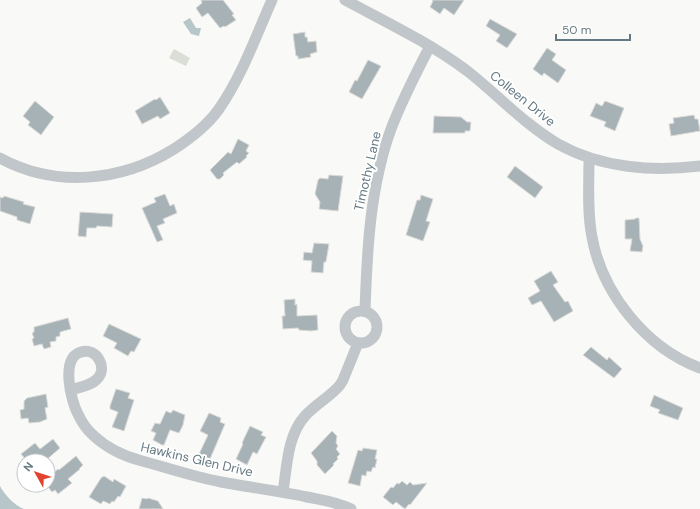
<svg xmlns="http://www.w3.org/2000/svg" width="700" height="509" viewBox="0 0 700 509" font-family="'DM Sans',sans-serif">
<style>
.green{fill:#daded6}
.water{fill:#b7c6c8}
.building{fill:#a7b2b6;stroke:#dbdbd9}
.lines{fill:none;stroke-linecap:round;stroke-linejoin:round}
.minor{stroke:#c0c6c9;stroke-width:11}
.labels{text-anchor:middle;stroke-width:4;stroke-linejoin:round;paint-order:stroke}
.street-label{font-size:13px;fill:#657982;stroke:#fff}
</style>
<rect width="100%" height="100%" fill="#f9f9f7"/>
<!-- green -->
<path class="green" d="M174,49L190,58L186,66L169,58Z"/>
<!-- water -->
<path class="water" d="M190,18L196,28H201L199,36L191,34L183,22Z
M0,486C4,494 15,506 24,509H0Z"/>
<!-- building -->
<path class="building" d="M201,0H223L234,14L232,15L236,20L225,27L224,26L220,28L208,13L202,17L196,8L202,3Z
M432,0H464L454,15L444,8L440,14L430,7L433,1Z
M490,19L517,34L507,48L496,41L500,35L486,26Z
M305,32V37H307L308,42L316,41L317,52L310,54L311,57L298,59V56H296L293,34Z
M547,48L556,54L552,60L566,70L558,83L544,73L542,76L533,69Z
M368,60L381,66L362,99L349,92L355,80L357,81Z
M160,97L170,113L160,119L158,116L142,124L135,111L155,99L156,100Z
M35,101L54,117L41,135L28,125L30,122L23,116Z
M605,101L624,108L615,131L604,126L606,122L590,116L596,103L602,106Z
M694,115L695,119H698L700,131L671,136L669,124L674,123L673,118Z
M434,116L461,117L467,122H471L470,131H465V133H433Z
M238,139L249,145L246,151L249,153L246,156L247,157L239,164L237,162L223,173L224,175L220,179H217L210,170L228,152L231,154Z
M515,166L543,187L535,198L507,177Z
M329,175L343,176L338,211L319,209L320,202L315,194L318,180L320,178L328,179Z
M165,194L170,206L174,204L177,213L163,219L165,223L157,226L163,240L157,242L142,208L156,202L154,198Z
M421,195L433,199L426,221L430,222L423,241L406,235L417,200H420Z
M4,196L24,202L23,204L35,207L30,224L17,220V217L0,211V197L3,198Z
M80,212L113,214L112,227L97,226L96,228H87L86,237L78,236Z
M636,218H639L640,239L643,246L642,252L630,251L632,239H625V220L635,219Z
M314,243L329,244L326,262H324L323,273L311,272L312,261L303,260L304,252L312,253Z
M551,271L558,282L553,285L565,302L568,301L573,311L554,322L541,301L532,305L528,298L540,291L534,281Z
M295,299V305L297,304V316L317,315L318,330L311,331L299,330L298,328L283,329L282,316H285L284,300Z
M68,318L71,329L60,332V336L56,337V341L50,342L51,347L44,349L42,344L34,346L32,339L34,338L32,333L34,332V327Z
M109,324L141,339L134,352L131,351L128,356L114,348L117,343L103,336Z
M591,347L607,360L609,357L622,369L614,378L583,355Z
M116,389L130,393L128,398L134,400L124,431L112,427L118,412L110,409V406Z
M46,394L48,407L45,408L47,419L40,422L29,423L28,418L21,419L20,410L24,409V401L27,398Z
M654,395L683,408L678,420L658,413L660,410L650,406Z
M173,410L185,415L183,425L179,433L170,430L164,445H162L153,440L156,433L151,431L155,423L160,424L166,411L171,413Z
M209,413L221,418L220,422L225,424L210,459L199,454L208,435L200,431Z
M250,426L263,432L261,435L266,437L257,454L253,452L247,465L236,459L243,444L242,443Z
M332,431L337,436L336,443L338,446L336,449L340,454L337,457L338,459L333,464L334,465L325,474L317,465V461L311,453Z
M53,439L60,448L45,461H27L21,454L35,443L40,449Z
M363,448L377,450L375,459H377L375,468L373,467L371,472L367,471L366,476L362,475L360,486L348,483L358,450L362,451Z
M76,456L83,465L79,469H80L68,479L72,483L58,494L55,490L52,492L48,487V477L58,469L59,470Z
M104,476L113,482L114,479L126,486L120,497L118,496L114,502L112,501L110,504L103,501L101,504L89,497L101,478Z
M402,481L407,485L410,482L413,485L427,483L410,505L409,504L405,509L396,502L393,505L383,497L391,487L393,488L397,483L399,484Z
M142,498L147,499L148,498L158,501L163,509H139Z"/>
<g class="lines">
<!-- minor -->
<path class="minor" d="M345,0C386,22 428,42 466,70C497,94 524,124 558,144C601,168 653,172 700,166
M0,158C55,188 121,182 174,149C191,138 207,126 219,109C242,76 256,36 272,0
M589,158C589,184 587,212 592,237C602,293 646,348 700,368
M345 327a16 16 0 1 1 32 0a16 16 0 1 1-32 0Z
M365,311C367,250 370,187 391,129C402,100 416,73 430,46
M71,390C79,387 90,386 96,380C109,369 97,347 81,352C60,358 71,401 78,414C82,423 87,430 94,436C108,449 123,456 142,461C168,468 194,477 221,482C249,487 278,491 307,497C322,500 337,502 351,509
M283,492C287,467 287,436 305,416C316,404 330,397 340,385L343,380L358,343"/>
</g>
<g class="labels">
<!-- street labels -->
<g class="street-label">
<text transform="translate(523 98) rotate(39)" y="5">Colleen Drive</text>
<text transform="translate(367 171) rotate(-77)" y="5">Timothy Lane</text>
<text transform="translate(197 459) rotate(13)" y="5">Hawkins Glen Drive</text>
</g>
</g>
<!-- north arrow -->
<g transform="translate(36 473) rotate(309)"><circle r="19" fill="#ffffff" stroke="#c1c9cd"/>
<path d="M0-3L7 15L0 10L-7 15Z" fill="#e1432f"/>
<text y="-6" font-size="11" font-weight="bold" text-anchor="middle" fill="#657982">N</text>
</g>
<!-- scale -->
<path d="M556 34v6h74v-6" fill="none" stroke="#657982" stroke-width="2"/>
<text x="562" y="34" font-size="12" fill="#657982" stroke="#ffffff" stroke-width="3" paint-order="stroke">50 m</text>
</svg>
